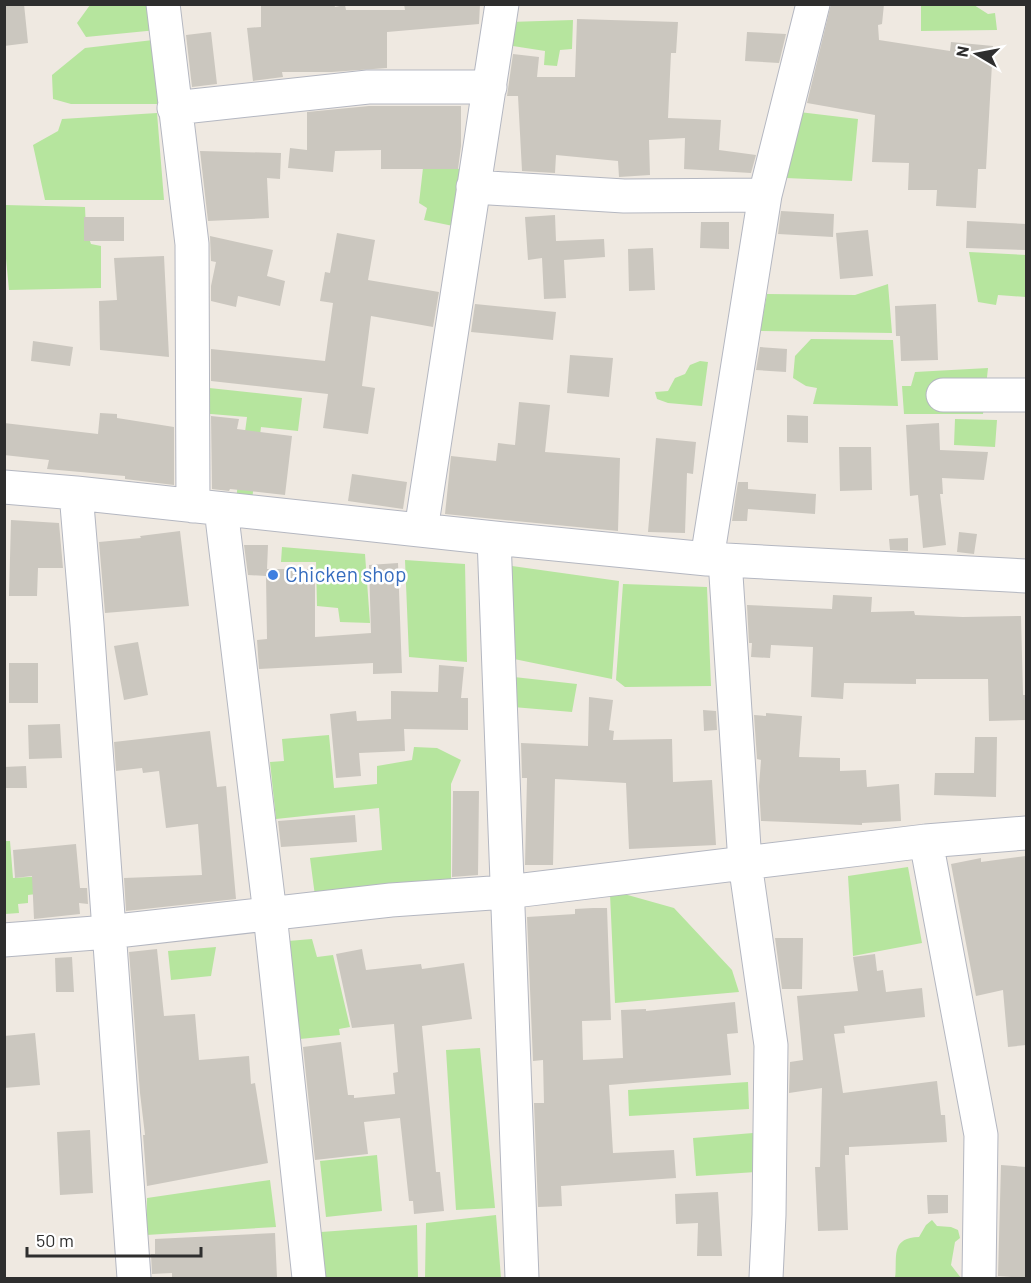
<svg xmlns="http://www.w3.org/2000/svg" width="1031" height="1283" viewBox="0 0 1031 1283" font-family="Barlow,sans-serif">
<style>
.green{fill:#b6e59e}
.building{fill:#cbc7bf}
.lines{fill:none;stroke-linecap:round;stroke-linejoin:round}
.minor-casing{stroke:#b4b7c1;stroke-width:35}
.minor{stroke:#fff;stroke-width:33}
.shop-dot{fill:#3f7fe0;stroke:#fff;stroke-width:2}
.labels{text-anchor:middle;stroke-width:5;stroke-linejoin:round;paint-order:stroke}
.shop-label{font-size:21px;fill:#366cbe;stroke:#fff;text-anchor:start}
</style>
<rect width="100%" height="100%" fill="#efe9e1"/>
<!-- green -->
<path class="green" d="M90,5H154L157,30L86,37L77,23Z
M921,5H974L988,14L995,13L997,30L921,31Z
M573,20L572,49L560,50L557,66L544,65L545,51L506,45L509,22Z
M153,40L160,104H71L53,99L52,75L85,48Z
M799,112L858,119L852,181L786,178Z
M157,113L164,200H45L33,145L58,131L62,119Z
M423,168L466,169L458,227L424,220L427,208L419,203Z
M5,205L85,207L86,230L91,244L101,246V288L9,290L5,248Z
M969,252L1026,255V297L998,295L996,305L978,302Z
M888,284L892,333L760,331L767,294L855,295Z
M811,339L893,340L898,406L813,404L817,388L806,386L793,378L795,356Z
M700,361L708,362L702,406L668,403L657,399L655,392L668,391L675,378L685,374L690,365Z
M988,368L983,414H904L902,386H911L915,372Z
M200,387L302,398L298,431L261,427L252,500L236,499L247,417L199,413Z
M955,419L997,420L995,447L954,445Z
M282,547L365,554L370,623L340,622L338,608L317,606L316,562H281Z
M405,560L465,564L467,662L409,657Z
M512,566L619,581L612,679L514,659L510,569Z
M623,584L707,587L711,686L625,687L616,680Z
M514,677L577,684L572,712L513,707Z
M329,735L334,788L377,784V766L412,760L414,747L437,748L461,760L451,784V885L315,896L310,858L382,850L379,808L276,819L270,762L284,761L282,739Z
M5,841H10L13,878L76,874L60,891L28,895V903L18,904L19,913L5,914Z
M908,867L922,943L853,956L848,876Z
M617,892L674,908L732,970L739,992L615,1003L610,894Z
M312,939L317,957L333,955L350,1027L339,1029L340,1035L300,1039L288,941Z
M216,947L211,976L171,980L168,951Z
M480,1048L495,1208L456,1210L446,1050Z
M748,1082L749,1109L629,1116L628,1090Z
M753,1133L756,1172L696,1176L693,1138Z
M377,1155L382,1211L326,1217L320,1161Z
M270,1180L276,1227L146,1235L147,1198Z
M496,1215L501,1278H425L426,1223Z
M932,1220L937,1226L951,1227L958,1230L960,1238L955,1242L951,1265L961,1278H895C898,1258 889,1238 919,1237L926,1225Z
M417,1225L418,1278H325L321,1232Z"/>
<!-- building -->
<path class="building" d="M4,4H24L28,43L4,46Z
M261,4H334L335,7L345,5L346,10H405L404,4H480L479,24L387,32V68L332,72H282L283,77L253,81L247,28L261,27Z
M831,4H884L882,24L878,25L879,40L950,51L951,42L993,46L986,169H978L976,208L936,206L937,190H908L909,163L872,162L875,115L807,103Z
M577,19L678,22L676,53H671L668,118L721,120L719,150L756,155L751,173L684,169L685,138L649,140L650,175L619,177L618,161L556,155L555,173L522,171L518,96H507L513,54L539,57L537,77H575Z
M211,32L217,84L192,87L186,35Z
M747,32L786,34L779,63L745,61Z
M369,106H461V146L458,169H381V150L335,151L333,172L288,168L290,148L307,150V112Z
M200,151L281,153L280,179L267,178L269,218L208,221Z
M781,211L834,214L833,237L778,234Z
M555,215L556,241L604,239L605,257L564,260L566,298L544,299L542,258L528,260L525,217Z
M84,217H124V241H84Z
M967,221L1026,224V250L966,248Z
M701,222H729V249L700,248Z
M868,230L873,276L840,279L836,233Z
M337,233L375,240L368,280L439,292L433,327L371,316L362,386L375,388L368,434L323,428L328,394L211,381V349L325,361L333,303L320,301L325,272L330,273Z
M210,236L273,250L267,276L285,281L280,306L238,296L236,307L211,301V286L216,262L211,261Z
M653,248L655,290L629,291L628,249Z
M164,256L169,357L100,350L99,301L117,300L114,258Z
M475,304L556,312L553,340L471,332Z
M936,304L938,360L901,361L900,336H896L895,306Z
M33,341L73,347L70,366L31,361Z
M760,347L787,349L786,372L756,370Z
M570,355L613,358L609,397L567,393Z
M519,402L550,405L545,452L620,458L618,531L445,514L451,456L496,461L498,443L515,445Z
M100,413L117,414V418L174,427V485L125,479V476L47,469L49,460L4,455V423L98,434Z
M787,415L808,416V443L787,442Z
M211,416L239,419L237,429L292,436L285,495L230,489L229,491L212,489Z
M939,423L940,450L988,452L984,480L942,478L943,494H940L946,545L923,548L918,495L910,496L906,425Z
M656,438L696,442L693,474L687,473L685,533L648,532Z
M839,447H871L872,490L840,491Z
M352,474L407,482L403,509L348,501Z
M738,482H748V489L816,494L815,514L748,509L747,521H732Z
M11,520L59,523L63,568H38L37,596H9Z
M180,531L189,606L105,613L99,542L141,538L140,536Z
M959,532L977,534L974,554L957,552Z
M908,538V551L890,550L889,539Z
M244,545H268L267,569H315V637L371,633L369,565L398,563L402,673L373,674V663L259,669L257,640L267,639L266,576L248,575Z
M833,595L872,597L871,612L914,611L915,615L963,617L1021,616L1023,695H1026V720L989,721L988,679H916V684L844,683L843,699L811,697L813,647L771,645L770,658L751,657L752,643H749L747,605L832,609Z
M138,642L148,695L124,700L114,646Z
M9,663H38V703H9Z
M439,665L464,667L461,698H468V730L404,729L405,751L359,753L361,776L336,778L330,714L356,711L357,721L391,719V691L438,692Z
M589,697L613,700L609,730L614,731L613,740L672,739L673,782L712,780L716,845L629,849L626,783L555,779L553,865H525L527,778H522L521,743L588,746Z
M703,710L716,711L717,730L704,731Z
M766,713L802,716L799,757L840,758V771L866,770L867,787L899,784L901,821L862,823V825L761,821L759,786L761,760L757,759L754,715L766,716Z
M60,724L62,758L29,759L28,725Z
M210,731L217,787L226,786L236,899L126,911L124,878L202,875L198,824L166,828L159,771L143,773L142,768L116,771L114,742Z
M975,737H997L996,797L934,795L935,773H974Z
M26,766L27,788H4V767Z
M453,791H479L478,875L452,877Z
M355,815L357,842L281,847L278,821Z
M76,844L80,888H87L88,904L79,903L80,914L34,919L32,876L15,878L13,850Z
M1026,856V1045L1008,1047L1003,990L976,996L951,864L981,858V862Z
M593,908H607L611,1020L582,1021L583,1060L623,1058L621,1010L646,1009V1011L735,1002L738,1033L727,1034L731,1075L609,1085L613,1153L674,1150L676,1178L561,1186L562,1206L538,1207L534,1103H544L543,1060L533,1061L527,917L575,914V909Z
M775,938H803L802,989H782Z
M157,949L164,1016L195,1014L199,1060L249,1056L251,1084L255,1083L268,1163L147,1186L143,1135H145L140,1093L129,952Z
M362,949L366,970L421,964L422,969L464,963L472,1019L422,1026L436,1172H440L444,1211L414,1214L413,1201H409L400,1118L364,1122L368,1154L315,1160L303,1047L341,1042L348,1095H354V1098L395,1094L393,1073L398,1072L394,1024L352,1028L336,954Z
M875,954L877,971L883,970L886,992L922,988L925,1017L844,1026L845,1033L834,1034L843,1093L937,1081L941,1115H945L947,1142L849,1147V1155H845L848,1230L818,1231L815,1167H820L822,1088L789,1093L790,1062L803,1060L797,996L858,991L853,957Z
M72,957L74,992H56L55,958Z
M35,1033L40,1085L4,1088V1036Z
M90,1130L93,1193L60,1195L57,1132Z
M1001,1165L1026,1167V1278L998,1276Z
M718,1192L722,1256H697L698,1223L676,1224L675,1194Z
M927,1195H948V1213L928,1214Z
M275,1233L277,1278H172V1273L152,1274L151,1254H155V1239Z"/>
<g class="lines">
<!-- minor casing -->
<g class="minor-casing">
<path id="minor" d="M163,4L192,244L193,506
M174,108L368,87H490
M473,187L624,196L765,195
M943,395H1026
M4,487L76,493L494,538L707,559L1026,576
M76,493L87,624L134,1278
M221,509L270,914L309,1278
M421,530L502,4
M494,538L522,1278
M707,559L765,195L813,4
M725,560L745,863L771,1045L769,1215L766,1278
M926,841L981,1135L979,1278
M4,940L108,932L391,900L506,892L926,841L1026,833"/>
</g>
<!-- minor -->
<use href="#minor" class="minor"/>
</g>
<!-- markers -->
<circle class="shop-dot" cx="273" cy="575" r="6"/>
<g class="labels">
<!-- shop labels -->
<g class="shop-label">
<text x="285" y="582">Chicken shop</text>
</g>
</g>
<!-- border -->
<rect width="1031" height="1283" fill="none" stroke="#2e2e2e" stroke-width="12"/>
<!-- north arrow -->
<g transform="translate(977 54) rotate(280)" stroke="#ffffff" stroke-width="4.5" paint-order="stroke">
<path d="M0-4.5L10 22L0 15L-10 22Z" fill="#2e2e2e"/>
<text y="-9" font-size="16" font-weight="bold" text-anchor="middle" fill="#2e2e2e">N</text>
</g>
<!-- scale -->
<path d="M27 1247v9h174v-9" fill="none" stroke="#2e2e2e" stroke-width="3"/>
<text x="36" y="1247" font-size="18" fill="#2e2e2e" stroke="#ffffff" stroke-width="4.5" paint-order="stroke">50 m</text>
</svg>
